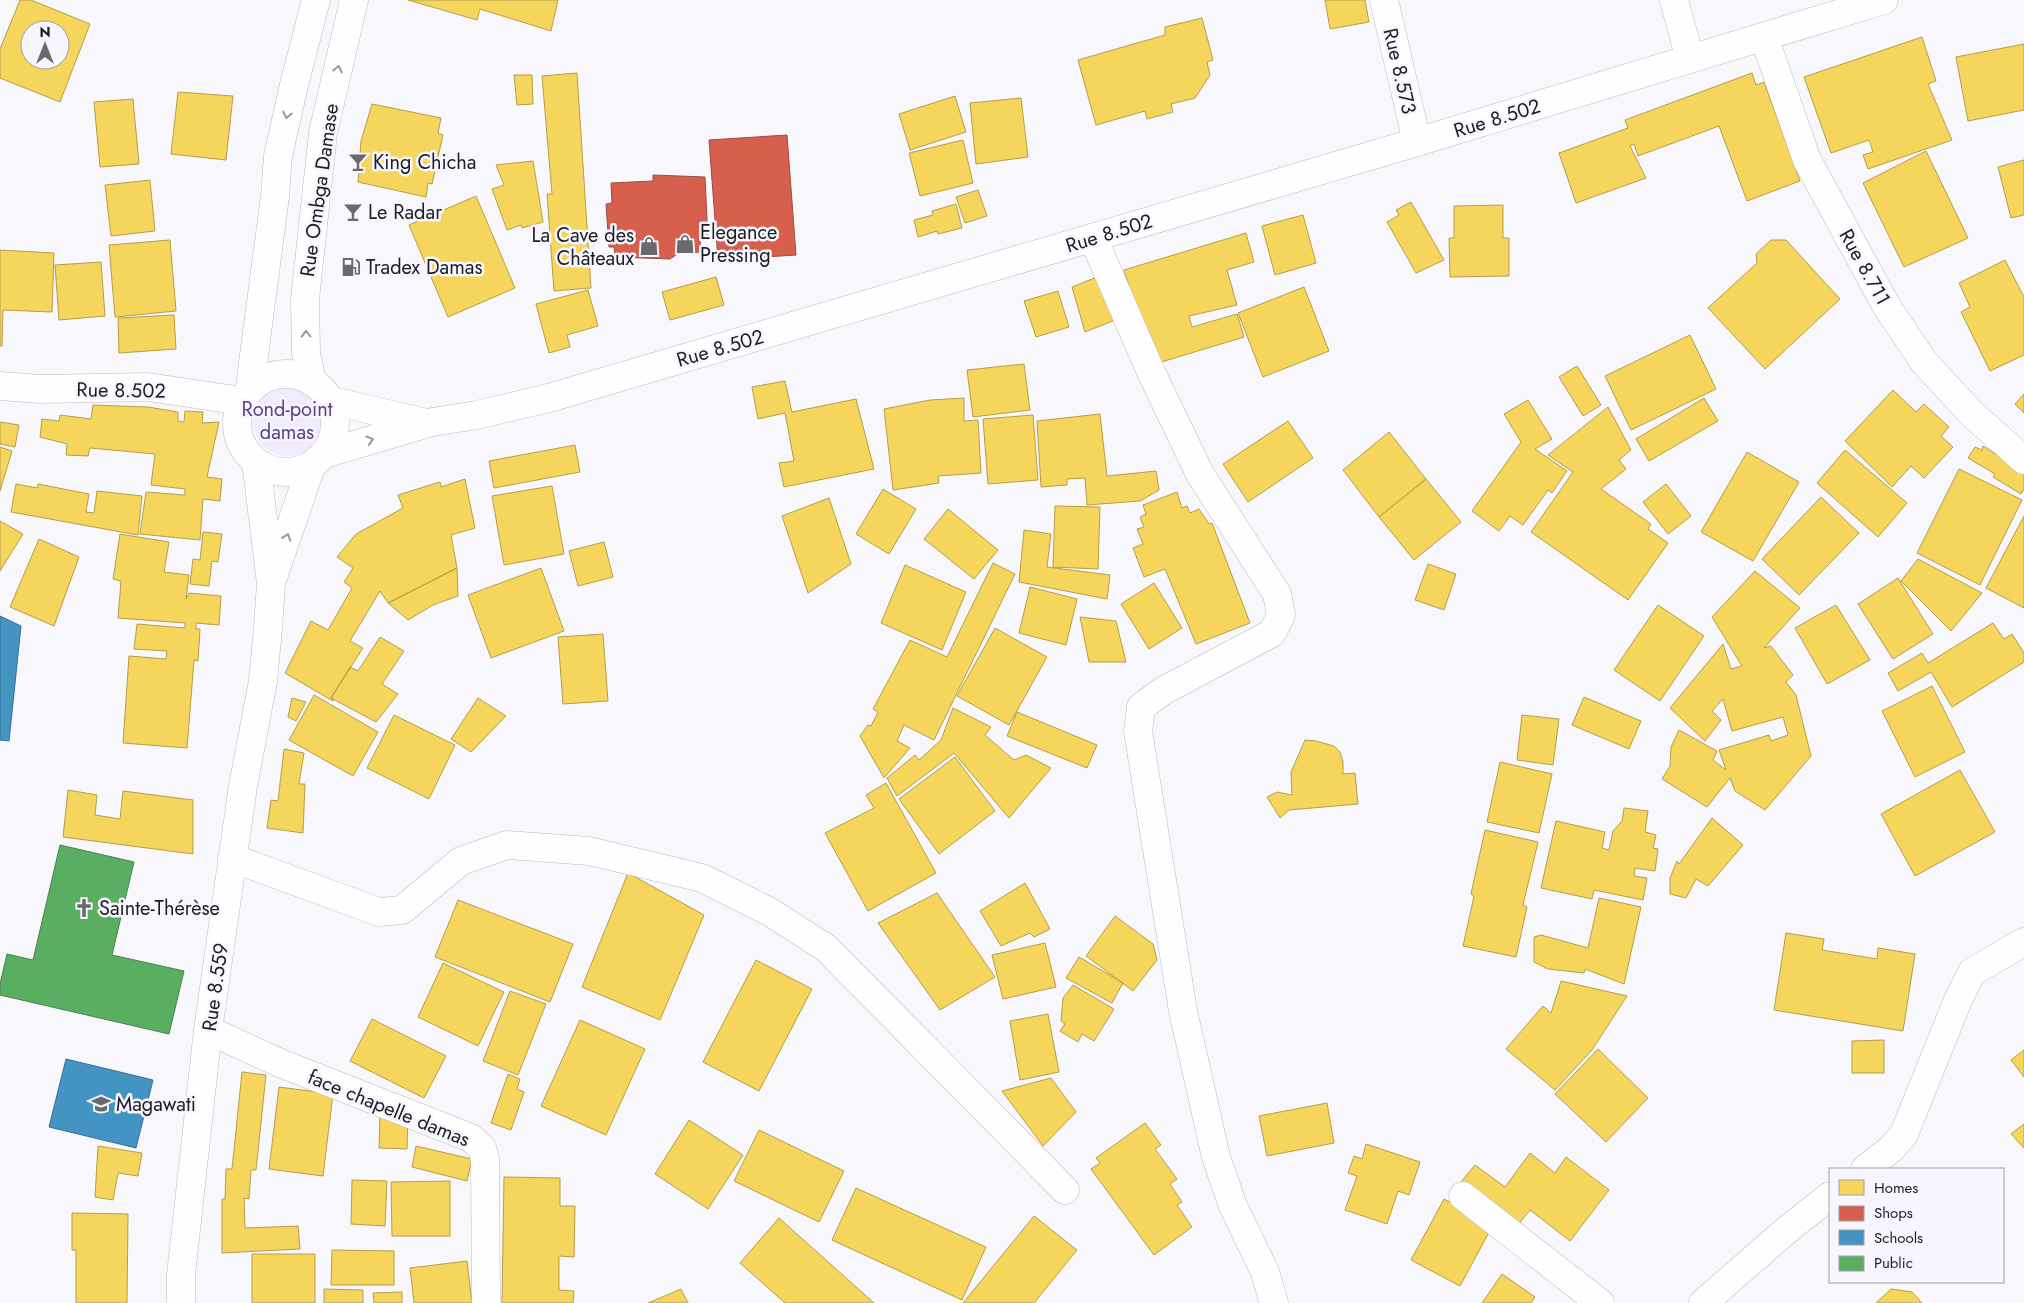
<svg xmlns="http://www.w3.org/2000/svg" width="2024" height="1303" viewBox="0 0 2024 1303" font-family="Jost,sans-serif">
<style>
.green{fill:#f0ebfd}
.homes{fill:#f6d55c;stroke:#b59e4a;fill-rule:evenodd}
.shops{fill:#d6604d;stroke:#9e4c40}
.schools{fill:#4393c3;stroke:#386f92}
.public{fill:#5aae61;stroke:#48824e}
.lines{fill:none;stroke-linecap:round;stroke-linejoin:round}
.minor-casing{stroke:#bcbabf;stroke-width:29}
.major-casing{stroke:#bcbabf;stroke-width:29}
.minor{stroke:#fefeff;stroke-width:28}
.major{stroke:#fefeff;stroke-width:28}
.oneway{stroke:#99989b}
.labels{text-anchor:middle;stroke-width:5;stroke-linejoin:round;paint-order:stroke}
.street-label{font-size:20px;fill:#1d1c21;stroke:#f7f5fe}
.poi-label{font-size:20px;fill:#1d1c21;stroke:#f7f5fe;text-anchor:start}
.park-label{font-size:20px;fill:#5a4186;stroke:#f7f5fe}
</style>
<rect width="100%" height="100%" fill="#f8f7fc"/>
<!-- green -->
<path class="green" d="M253 421a35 35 0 1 1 70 0a35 35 0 1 1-70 0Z"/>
<!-- homes -->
<path class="homes" d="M20,0H31L90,24L60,102L0,78V49ZM30,30H60V60H30Z
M408,0H558L551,31L480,9L477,20Z
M1325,0H1365L1369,22L1330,29Z
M1202,18L1213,60L1207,62L1210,75L1195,98L1171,104L1173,112L1147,119L1145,111L1096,125L1078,60L1165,35V27Z
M1922,37L1936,81L1928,84L1952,140L1868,169L1863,155L1873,152L1869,140L1831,153L1804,77Z
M2024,44V110L1968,121L1956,57Z
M577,73L591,288L554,291L547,194H552L542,76Z
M1752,73L1756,85L1764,82L1800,181L1747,201L1719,126L1638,156L1634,144L1630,146L1646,178L1576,203L1559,153L1628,128L1625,120Z
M514,75H532L533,104L517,105Z
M178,92L233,96L226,160L171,154Z
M955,96L966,132L910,150L899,114Z
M1021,98L1028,157L976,164L970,103Z
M133,99L139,164L100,167L94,102Z
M372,104L441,118L438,133L443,135L432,184L428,183L426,197L358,182L361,141Z
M963,140L973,183L920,196L909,153Z
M1926,151L1968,238L1904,267L1863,183Z
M2024,160V215L2011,218L1998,167Z
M533,161L543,222L522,228L521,225L507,230L492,189L504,185L496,165Z
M150,180L155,231L111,236L105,185Z
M978,190L987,216L965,223L956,197Z
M476,196L515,288L448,317L409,225Z
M1411,202L1444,260L1416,273L1387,222L1399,215L1396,210Z
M956,204L962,228L938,234L937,231L918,237L914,220L933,215L932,211Z
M1503,205V238H1509V276L1450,277L1449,238H1454V206Z
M1303,215L1316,263L1275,275L1262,226Z
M1246,233L1254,262L1227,270L1237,305L1189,316L1192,327L1237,314L1244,337L1158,363L1148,329L1143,331L1124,270Z
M170,240L176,311L115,317L109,245Z
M1771,240H1786L1840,299L1765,369L1708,308L1757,263L1756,254Z
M0,250L54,253L52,312L3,310L2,346H0Z
M2005,260L2024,297V355L1990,371L1961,312L1970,307L1959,283Z
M101,262L105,316L59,320L55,265Z
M716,277L724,305L670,320L662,292Z
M1097,277L1115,320L1085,332L1072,287Z
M1304,287L1329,351L1263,377L1238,313Z
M588,290L598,326L567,335L570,347L549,353L536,304Z
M1058,291L1069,327L1036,337L1024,301Z
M174,315L176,349L119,353L118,318Z
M1690,335L1716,389L1631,430L1605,376Z
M1024,364L1030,410L973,417L967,370Z
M1577,366L1601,405L1583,416L1559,377Z
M785,381L792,412L856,399L874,469L784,487L779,463L794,461L785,413L758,419L752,387Z
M1893,390L1916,412L1924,404L1949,427L1941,436L1953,447L1924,478L1911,466L1892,487L1845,441Z
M2024,394V413L2015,404Z
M964,398V421L978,420L981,473L938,476L939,483L893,490L884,409L930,400Z
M1704,398L1718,421L1649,461L1636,439Z
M1528,400L1552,439L1535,449L1567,471L1552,493L1548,490L1523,525L1510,516L1499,531L1472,511L1521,442L1504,414Z
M93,405L148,407L178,412V421L184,422L185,411L203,412L202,423L219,422L207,477L222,479L220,501L203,499L200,540L140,534L146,492L185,495V489L151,485L155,454L90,448L88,456L66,455L67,444L40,437L42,419L59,421L60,415L91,419Z
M1608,407L1631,450L1619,460L1626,469L1601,489L1651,524L1648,529L1668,543L1628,600L1531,532L1573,472L1548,455Z
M1100,414L1107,476L1156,471L1159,490L1140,501L1087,505L1085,478L1067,479V485L1041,487L1037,421Z
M1033,415L1038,480L988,484L983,419Z
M1288,421L1313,458L1248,502L1223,464Z
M0,422L19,425L15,447L0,444Z
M1389,432L1426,479L1379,517L1343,470Z
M575,445L580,472L494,488L489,461Z
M1983,446L2024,472V489L2021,494L1993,477L1995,474L1968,458L1975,447L1982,450Z
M0,447L12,451L0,491Z
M1845,450L1907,503L1878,537L1817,483Z
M1747,452L1799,482L1753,561L1701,532Z
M1959,469L2022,500L1980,585L1917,553Z
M465,479L475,528L451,535L457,568L388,603L380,591L350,641L363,648L331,698L334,699L333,701L285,673L311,621L328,630L352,588L344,582L353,568L337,557L356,534L403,508L398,495L440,482L441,487Z
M1426,479L1461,522L1414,560L1379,517Z
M16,484L37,488L38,484L89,494L86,512L94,513L97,491L142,496L138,535L11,512Z
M1666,484L1691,516L1668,534L1643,502Z
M552,486L564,554L504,565L492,496Z
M883,489L916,509L889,554L856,534Z
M1177,492L1182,508L1187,506L1190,513L1199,509L1209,524L1212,523L1250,623L1196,644L1165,569L1144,577L1133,548L1143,544L1137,529L1144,527L1140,517L1146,514L1143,505Z
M1821,497L1859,533L1799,595L1762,559Z
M829,498L851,564L808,593L782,516Z
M1055,506L1100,507L1098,569L1053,567Z
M948,509L998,550L974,579L924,539Z
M2024,516V608L1986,588Z
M0,521L23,534L0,571Z
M1024,530L1051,534L1047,567L1110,575L1107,599L1019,582Z
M203,532L222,534L218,562L212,561L209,586L190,584L193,559L200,560Z
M120,534L169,542L164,572L189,575L186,599L189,593L221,596L219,625L196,623V629H200L198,661L194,660L187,748L123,743L129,656L166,659L167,651L134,649L137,624L185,628V623L118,618L121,581L113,579Z
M39,539L79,557L54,626L10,607Z
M604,542L613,577L578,586L569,551Z
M1918,559L1982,593L1951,631L1901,581Z
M993,563L1015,574L934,740L904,725L897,741L910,748L884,778L860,736L868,725L871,726L878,712L873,709L910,640L947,657Z
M1428,564L1456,574L1444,610L1415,600Z
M905,565L966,592L942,650L881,623Z
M457,568L458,596L433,605L408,620L388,603Z
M541,568L564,631L491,658L468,595Z
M1755,571L1800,608L1764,648L1771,646L1793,675L1786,682L1796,695L1811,756L1765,810L1735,791L1730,778L1707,807L1662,779L1670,766L1671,747L1679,730L1717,751L1713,760L1726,770L1719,750L1769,735L1771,741L1788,735L1783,717L1732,731L1723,699L1712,711L1721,720L1705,741L1670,708L1723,644L1731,669L1742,666L1712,617Z
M1898,578L1933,634L1893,659L1858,604Z
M1154,583L1182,628L1149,649L1121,604Z
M1030,587L1077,599L1066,645L1019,633Z
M1658,605L1704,636L1660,701L1614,670Z
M1836,605L1870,660L1827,684L1795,628Z
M1080,617L1116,621L1126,662H1089Z
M1993,623L2004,639L2012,634L2024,653V662L1952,707L1931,672L1898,691L1888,673L1922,653L1928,663Z
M995,628L1047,657L1009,725L957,696Z
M603,634L608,701L563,704L558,637Z
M380,637L404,651L382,684L398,694L376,722L331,698L350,667L358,671Z
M1932,686L1965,752L1915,777L1882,711Z
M314,695L378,732L353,776L289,740Z
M1584,697L1641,721L1629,749L1572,725Z
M292,698L306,702L296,721L288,717Z
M478,698L506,716L471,752L451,739Z
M953,708L991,727L985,735L1014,760L1026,755L1051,768L1009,818L954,753L897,796L887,778L915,755L919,760L941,740Z
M1017,712L1097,745L1087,768L1007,736Z
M394,715L455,745L429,799L367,768Z
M1522,715L1559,719L1553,765L1517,760Z
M1305,740L1316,741L1334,746L1340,752L1343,762V774L1355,773L1358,804L1289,810L1280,818L1267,797L1277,792L1292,795L1291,772Z
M284,749L304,753L299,784H305L303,833L267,828L271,800L278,801Z
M955,757L995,811L939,854L899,799Z
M1500,762L1552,774L1539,833L1487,822Z
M1960,770L1995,832L1915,876L1881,814Z
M886,783L936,873L868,911L825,833L874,808L866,795Z
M68,790L97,795L95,815L120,819L123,791L193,800V854L63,837Z
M1624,808L1648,811L1645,832L1656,835L1653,848L1658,849L1655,871L1635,868L1634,876L1647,878L1643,900L1594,890L1592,899L1541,888L1556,821L1605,832L1602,848L1609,850L1613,831L1622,821Z
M1712,818L1743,845L1708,886L1696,879L1686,898L1670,894V878L1677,861L1679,864Z
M1485,830L1538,842L1523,905L1527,907L1516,957L1463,946L1474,896L1471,894Z
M628,873L704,915L660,1020L582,987Z
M1025,883L1050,929L1034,937L1030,933L1001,946L980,911Z
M937,893L995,977L940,1010L878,923Z
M1599,898L1641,907L1624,984L1585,969L1584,973L1548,969L1534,962V937L1541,935L1588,948Z
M458,900L573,944L550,1002L435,957Z
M1115,916L1153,944L1157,960L1133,991L1086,956Z
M1786,933L1824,939L1822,950L1877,959L1878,948L1915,954L1903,1031L1774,1010Z
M1045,943L1056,987L1003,999L992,955Z
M1079,957L1123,983L1112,1003L1066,978Z
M756,960L812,989L759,1091L703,1062Z
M443,963L504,992L478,1046L418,1017Z
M1561,981L1627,996L1592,1050L1555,1090L1506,1049L1543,1006L1551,1013Z
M1073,985L1114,1009L1094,1041L1082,1034L1078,1042L1060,1031L1065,1024L1061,1021L1063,998Z
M510,991L546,1004L518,1075L483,1061Z
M1048,1014L1059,1072L1020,1080L1010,1021Z
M372,1019L446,1056L424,1098L350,1061Z
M580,1020L645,1049L606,1135L541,1106Z
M1884,1040V1073H1852V1041Z
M1598,1049L1648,1098L1606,1142L1555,1094Z
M2024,1050V1077L2011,1060Z
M242,1072L266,1075L256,1170H251L249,1199L244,1198L245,1228L298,1226L300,1249L222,1253V1199H225L226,1169H232Z
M508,1074L520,1079L517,1089L524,1092L511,1130L491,1123Z
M1051,1078L1076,1112L1043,1146L1002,1091Z
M279,1087L333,1094L323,1176L269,1169Z
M1327,1103L1334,1143L1267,1156L1259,1116Z
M380,1113L408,1114L407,1149L379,1148Z
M689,1120L743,1155L708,1209L655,1174Z
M1145,1123L1161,1145L1155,1149L1177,1179L1170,1184L1182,1202L1177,1205L1192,1227L1154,1255L1091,1169L1100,1163L1096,1158Z
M2024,1124V1148L2011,1134Z
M759,1130L844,1171L819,1222L734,1181Z
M1366,1144L1420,1162L1409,1195L1398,1191L1387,1224L1345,1210L1357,1176L1348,1173L1354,1156L1362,1159Z
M98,1146L142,1153L138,1176L118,1173L113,1200L95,1197Z
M416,1146L472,1159L467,1181L412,1167Z
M1530,1153L1555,1173L1566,1157L1609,1190L1570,1241L1530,1210L1517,1226L1461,1182L1475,1165L1505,1187Z
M504,1177L560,1178V1206H575L574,1257L559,1256V1290L574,1291L573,1303H502Z
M352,1180L387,1181L385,1226L351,1224Z
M450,1181V1236H392L391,1182Z
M856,1188L986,1247L962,1300L832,1240Z
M1444,1199L1493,1225L1460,1286L1411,1260Z
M72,1213L128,1214L127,1303H76V1250H72Z
M1034,1216L1077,1250L1034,1303H963Z
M779,1218L874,1303H785L740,1263Z
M332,1250L394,1251V1285H331Z
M252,1254H315V1303H252Z
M467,1261L472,1303H414L410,1268Z
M1502,1274L1535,1297L1531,1303H1482Z
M324,1289L363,1290V1303H324Z
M681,1289L688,1303H648Z
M1891,1289L1912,1292L1922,1303H1876Z
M402,1292V1303H374L373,1293Z"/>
<!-- shops -->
<path class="shops" d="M787,135L796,255L718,260L709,140Z
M653,175L705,177L708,240H700L701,252L679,253L670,259L615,257L614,247H609L606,204L612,203L611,183L653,181Z"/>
<!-- schools -->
<path class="schools" d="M0,616L21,626L9,741L0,740Z
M66,1059L153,1080L136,1148L49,1127Z"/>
<!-- public -->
<path class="public" d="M60,845L134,862L112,955L184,971L169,1034L0,995V984L7,954L33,960Z"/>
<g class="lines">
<!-- minor casing -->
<g class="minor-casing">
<path id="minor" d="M1384,0L1417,142
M1674,0L1690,59
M1764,37L1807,160L1887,307L1924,362L1972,414L2024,460
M1093,238L1151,372L1200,474L1277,594L1281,615L1272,633L1163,691L1141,707L1138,731L1183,1011L1216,1157L1233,1206L1265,1272L1274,1303
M0,386L40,389L148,387L242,401
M232,858L379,912L402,910L461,861L507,845L589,851L702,878L770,912L826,948L1065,1190
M208,1030L280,1063L471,1138L482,1148L485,1159L486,1303
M1865,1169L1891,1149L1904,1134L1958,1000L1972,972L2024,942
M1463,1196L1600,1303
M1703,1303L1788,1229L1830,1196"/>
</g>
<!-- major casing -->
<g class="major-casing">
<path id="major" d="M237 423a49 49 0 1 1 98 0a49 49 0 1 1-98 0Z
M312,382L306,353L305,299L323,133L354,0
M252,388L250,386L275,196L278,156L294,85L316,0
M328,400L426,423L477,415L549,398L1417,142L1884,0
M324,454L425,424
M273,577L312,464
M181,1303V1275L208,1030L243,786L263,681L268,628L271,583L256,462"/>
</g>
<!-- minor -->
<use href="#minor" class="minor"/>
<!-- major -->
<use href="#major" class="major"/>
</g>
<!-- one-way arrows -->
<defs><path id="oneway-chevron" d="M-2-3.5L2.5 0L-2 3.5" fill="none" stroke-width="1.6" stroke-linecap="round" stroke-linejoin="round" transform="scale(1.25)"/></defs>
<g class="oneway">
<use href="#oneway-chevron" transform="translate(338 69) rotate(-77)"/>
<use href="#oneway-chevron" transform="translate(287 115) rotate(103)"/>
<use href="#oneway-chevron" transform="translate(306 334) rotate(-91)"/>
<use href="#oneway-chevron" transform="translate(370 440) rotate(-17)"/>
<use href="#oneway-chevron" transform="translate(287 537) rotate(-71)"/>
</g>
<!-- icons -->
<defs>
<g id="bar-bare" transform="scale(1.5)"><path d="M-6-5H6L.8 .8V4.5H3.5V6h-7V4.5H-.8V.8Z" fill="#6a696e" stroke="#f7f5fe" stroke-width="2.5" paint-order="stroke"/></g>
<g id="shop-bare" transform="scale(1.5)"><path d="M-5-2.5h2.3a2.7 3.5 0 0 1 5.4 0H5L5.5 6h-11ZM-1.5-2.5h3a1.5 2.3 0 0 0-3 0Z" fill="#6a696e" stroke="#f7f5fe" stroke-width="2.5" paint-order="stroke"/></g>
<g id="fuel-bare" transform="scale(1.5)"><path d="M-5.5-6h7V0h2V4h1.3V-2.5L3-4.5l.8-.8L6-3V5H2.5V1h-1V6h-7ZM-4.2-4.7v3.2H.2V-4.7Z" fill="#6a696e" stroke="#f7f5fe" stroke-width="2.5" paint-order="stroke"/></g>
<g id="church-bare" transform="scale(1.5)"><path d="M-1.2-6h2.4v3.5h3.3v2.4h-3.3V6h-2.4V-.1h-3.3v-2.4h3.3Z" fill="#6a696e" stroke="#f7f5fe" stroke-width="2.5" paint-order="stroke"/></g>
<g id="school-bare" transform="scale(1.5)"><path d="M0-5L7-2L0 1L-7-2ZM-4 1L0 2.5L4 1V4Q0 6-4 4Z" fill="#6a696e" stroke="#f7f5fe" stroke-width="2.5" paint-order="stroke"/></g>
</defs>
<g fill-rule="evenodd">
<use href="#bar-bare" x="358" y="162"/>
<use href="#bar-bare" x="353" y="212"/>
<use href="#shop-bare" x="685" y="244"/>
<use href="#shop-bare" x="649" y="246"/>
<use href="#fuel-bare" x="351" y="267"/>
<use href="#church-bare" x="84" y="908"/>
<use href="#school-bare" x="101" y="1104"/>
</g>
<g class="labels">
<!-- street labels -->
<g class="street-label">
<text transform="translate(1400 71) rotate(77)" y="7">Rue 8.573</text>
<text transform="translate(1497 118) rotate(-17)" y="7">Rue 8.502</text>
<text transform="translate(319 190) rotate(-82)" y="7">Rue Ombga Damase</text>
<text transform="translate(1109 233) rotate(-17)" y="7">Rue 8.502</text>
<text transform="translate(1865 267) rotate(61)" y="7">Rue 8.711</text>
<text transform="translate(720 348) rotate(-16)" y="7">Rue 8.502</text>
<text transform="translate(121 390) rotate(1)" y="7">Rue 8.502</text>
<text transform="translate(215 987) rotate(-82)" y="7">Rue 8.559</text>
<text transform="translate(389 1108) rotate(22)" y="7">face chapelle damas</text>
</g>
<!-- poi labels -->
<g class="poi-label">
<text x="373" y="169">King Chicha</text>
<text x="368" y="219">Le Radar</text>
<text x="700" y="239">Elegance<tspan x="700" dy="23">Pressing</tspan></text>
<text x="634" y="242" text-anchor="end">La Cave des<tspan x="634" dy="23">Châteaux</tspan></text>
<text x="366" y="274">Tradex Damas</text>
<text x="99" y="915">Sainte-Thérèse</text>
<text x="116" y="1111">Magawati</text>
</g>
<!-- park labels -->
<g class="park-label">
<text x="287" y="416">Rond-point<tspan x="287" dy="23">damas</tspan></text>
</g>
</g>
<!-- legend -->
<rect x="1829" y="1168" width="175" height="115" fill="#f7f5fe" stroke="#a09ea6"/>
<rect x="1839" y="1180" width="25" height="15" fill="#f6d55c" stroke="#a09ea6"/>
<text x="1874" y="1193" font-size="15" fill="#1d1c21">Homes</text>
<rect x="1839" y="1206" width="25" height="15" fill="#d6604d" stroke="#a09ea6"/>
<text x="1874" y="1218" font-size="15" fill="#1d1c21">Shops</text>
<rect x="1839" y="1230" width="25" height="15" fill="#4393c3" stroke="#a09ea6"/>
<text x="1874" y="1243" font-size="15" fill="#1d1c21">Schools</text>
<rect x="1839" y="1256" width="25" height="15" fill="#5aae61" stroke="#a09ea6"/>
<text x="1874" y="1268" font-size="15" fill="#1d1c21">Public</text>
<!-- north arrow -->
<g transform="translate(45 45)"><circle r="24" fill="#f7f5fe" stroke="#a09ea6"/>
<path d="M0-4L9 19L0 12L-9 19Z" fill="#6a696e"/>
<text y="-8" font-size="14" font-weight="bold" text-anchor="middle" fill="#1d1c21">N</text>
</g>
</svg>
